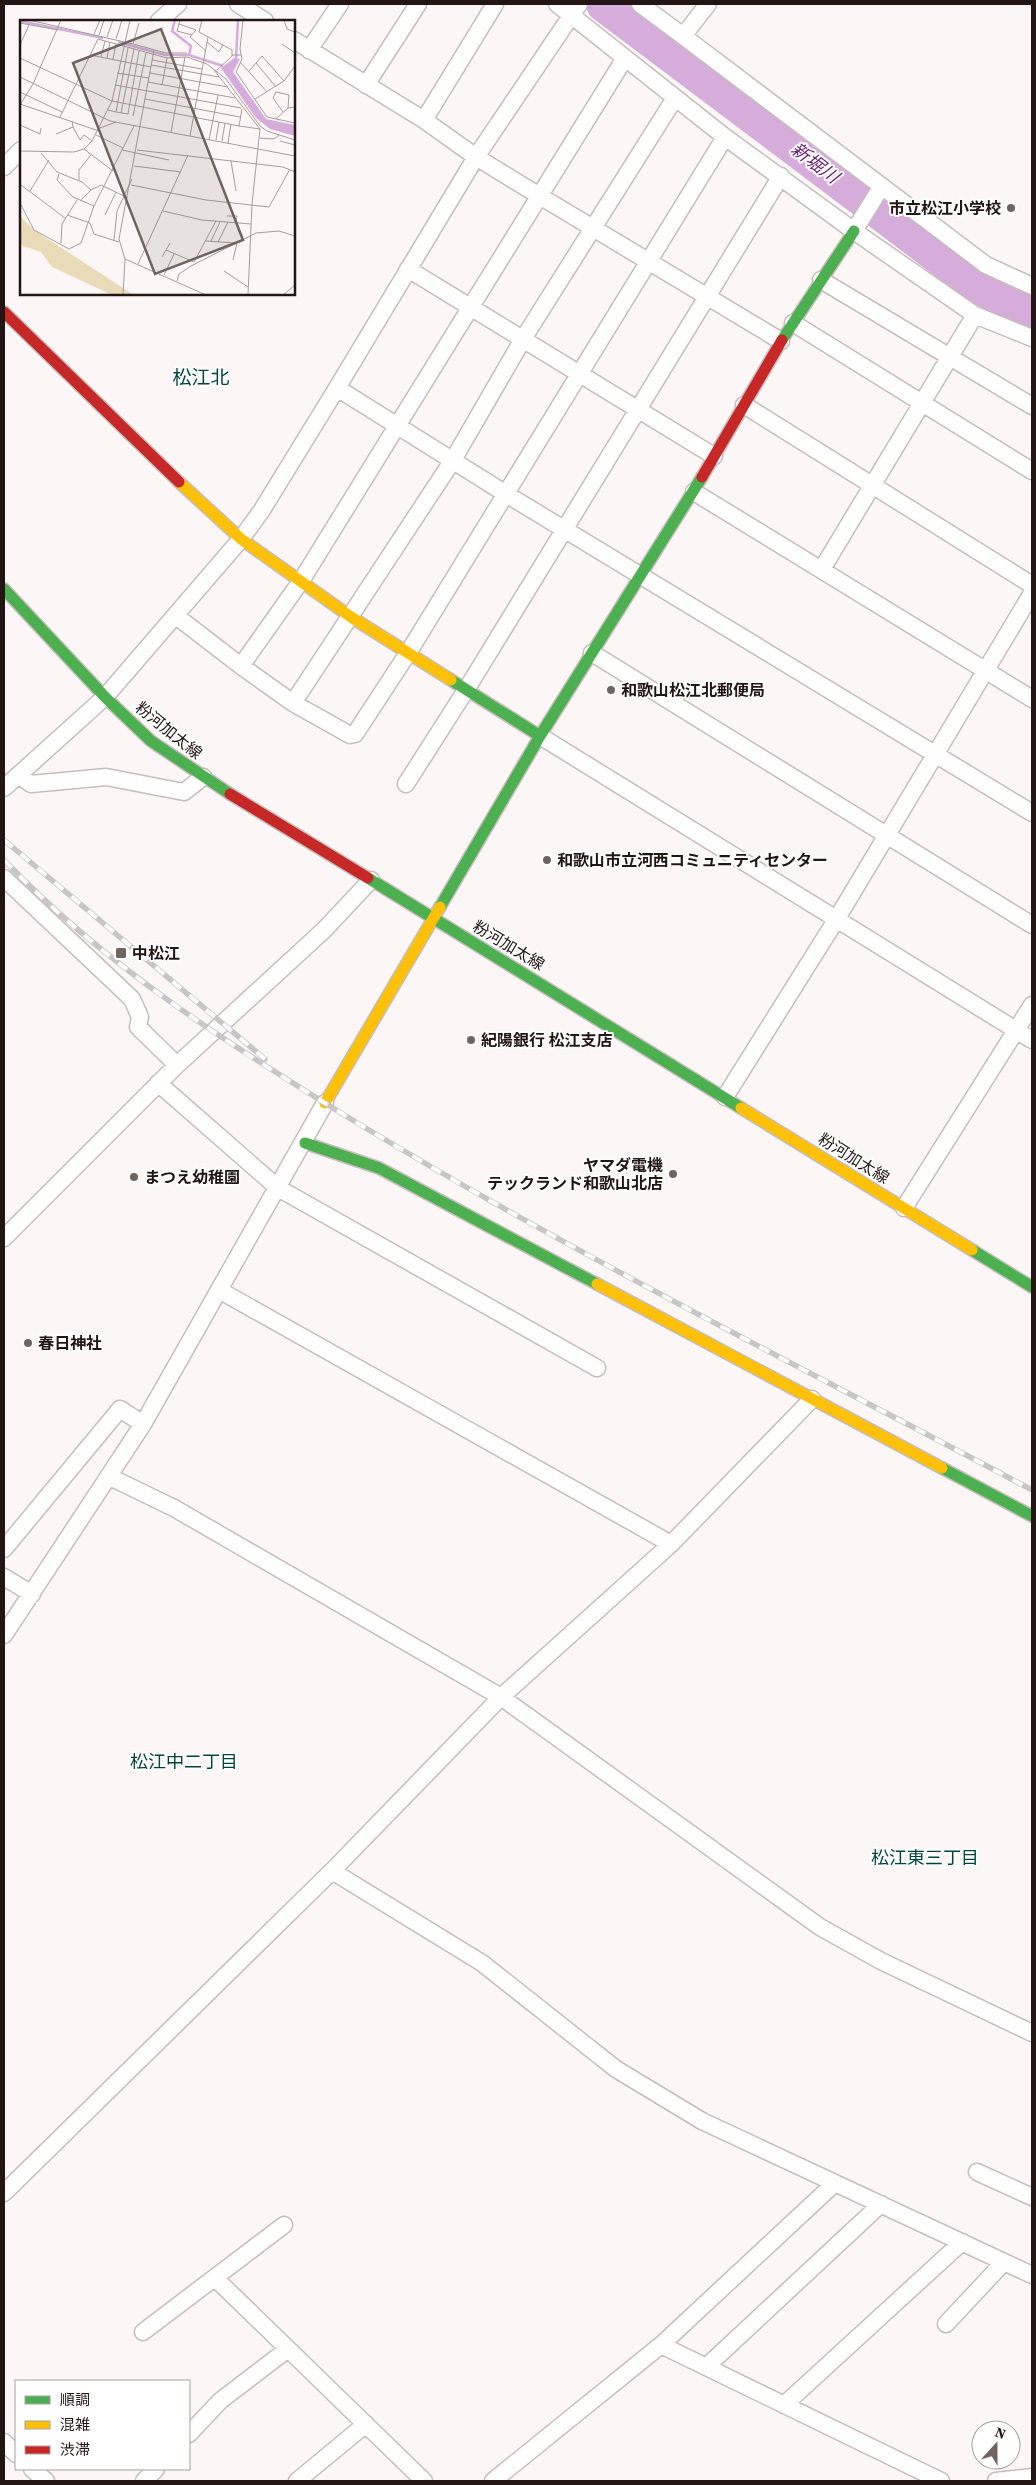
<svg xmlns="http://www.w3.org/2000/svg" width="1036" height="2485" viewBox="0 0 1036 2485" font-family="'Source Serif 4','Noto Sans JP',serif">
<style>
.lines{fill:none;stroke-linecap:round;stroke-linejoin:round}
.river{stroke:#d5acda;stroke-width:36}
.street-casing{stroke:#c6bdbc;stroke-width:19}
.fast-casing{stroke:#c6bdbc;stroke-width:14}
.slow-casing{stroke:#c6bdbc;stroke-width:14}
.jam-casing{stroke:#c6bdbc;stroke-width:14}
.street{stroke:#fffefe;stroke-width:16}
.fast{stroke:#4caf50;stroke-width:11}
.slow{stroke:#ffc107;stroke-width:11}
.jam{stroke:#c62828;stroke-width:11}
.rail-casing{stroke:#c7c5c5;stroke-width:5.5}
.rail{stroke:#fff;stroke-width:4;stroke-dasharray:11;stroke-linecap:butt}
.poi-dot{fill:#6f6462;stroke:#fff;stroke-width:2}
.labels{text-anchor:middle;stroke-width:4;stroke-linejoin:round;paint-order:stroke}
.poi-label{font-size:16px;font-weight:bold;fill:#231513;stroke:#fff;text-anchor:start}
.street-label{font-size:16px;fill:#231513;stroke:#fff}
.water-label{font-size:18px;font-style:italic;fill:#682574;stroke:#fff}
.neighbourhood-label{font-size:18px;fill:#01433f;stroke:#fff}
.quarter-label{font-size:19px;fill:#01433f;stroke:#fff}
.inset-river{fill:none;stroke:#d5acda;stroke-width:2.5}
.inset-road{fill:none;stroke:#a59d9b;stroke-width:1}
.view{fill:#6f6462;fill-opacity:0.15;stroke:#6f6462;stroke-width:2.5}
.inset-edge{fill:none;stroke:#231513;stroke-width:2.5}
</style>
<rect width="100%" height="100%" fill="#fcf7f6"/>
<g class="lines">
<!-- river -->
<path class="river" d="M604,4L973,282L1009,303L1032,310"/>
<!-- street casing -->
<g class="street-casing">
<path id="street" d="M238,4L265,21
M557,4L725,137L854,231L975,315L1032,338
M640,4L683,36L708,4
M159,21L178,4
M683,36L986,265L1032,286
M294,40L424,120L476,157L538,195L781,341
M309,50L340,4
M366,85L418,4
M424,120L495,4
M4,167L21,150
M854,231L882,186
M408,269L714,456
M821,280L1032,406
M793,323L1032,471
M337,388L506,494L1032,813
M744,405L1032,585
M694,492L1032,699
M822,569L975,315
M176,616L241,666L301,581L625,58
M592,653L1032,925
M241,666L293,703L350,735L355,734L408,653L725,137
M293,703L453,460L523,339L675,98
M540,736L1032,1040
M18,775L31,784L106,777L184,792L203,777
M406,784L466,690L781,176
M4,788L105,697L241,539L262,510L337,388L476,157L579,4
M4,878L132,999L140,1017L138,1027L177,1065
M158,1083L278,1188L597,1368
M725,1097L836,920L1032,593
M904,1208L1032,1005
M4,1238L177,1065L324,930L371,880
M219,1290L671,1544
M110,1477L174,1508L501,1697L820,1927L881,1961L1032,2033
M4,1549L120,1409L143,1424
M4,1577L32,1594
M4,1635L143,1424L325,1103
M332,1871L482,1963L616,2069L702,2121L1032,2275
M977,2172L1032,2197
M4,2193L332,1871L501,1697L671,1544L812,1399
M215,2278L424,2481
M946,2324L1004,2262
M143,2332L284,2225
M661,2345L941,2481
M706,2367L881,2204
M784,2405L962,2242
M189,2434L220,2401L288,2349
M4,2442L16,2454
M32,2469L46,2481
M144,2481L156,2469
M297,2481L366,2424
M493,2481L661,2345L835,2183
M996,2481L1032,2477"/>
</g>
<!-- fast casing -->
<g class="fast-casing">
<path id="fast" d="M782,340L854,231
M4,589L105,697L151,741L230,794
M451,680L540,736
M368,878L741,1108
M440,907L540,736L702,477
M305,1143L379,1168L597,1284
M972,1250L1032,1287
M942,1468L1032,1516"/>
</g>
<!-- slow casing -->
<g class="slow-casing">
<path id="slow" d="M179,482L241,539L351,617L451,680
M325,1103L440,907
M741,1108L972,1250
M597,1284L942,1468"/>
</g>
<!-- jam casing -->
<g class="jam-casing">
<path id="jam" d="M4,312L179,482
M702,477L782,340
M230,794L368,878"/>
</g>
<!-- street -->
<use href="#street" class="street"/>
<!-- fast -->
<use href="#fast" class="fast"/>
<!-- slow -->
<use href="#slow" class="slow"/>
<!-- jam -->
<use href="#jam" class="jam"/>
<!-- rail casing -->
<g class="rail-casing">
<path id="rail" d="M4,840L265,1059
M4,860C108,969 236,1049 364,1127C581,1258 809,1371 1032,1490"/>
</g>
<!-- rail -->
<use href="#rail" class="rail"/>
</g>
<!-- markers -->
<g class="poi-dot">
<circle cx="1011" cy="208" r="5"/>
<circle cx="611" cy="690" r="5"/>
<circle cx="547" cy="860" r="5"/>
<rect x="115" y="947" width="12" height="12" rx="2.5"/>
<circle cx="471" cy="1040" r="5"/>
<circle cx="673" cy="1174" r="5"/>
<circle cx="134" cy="1177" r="5"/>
<circle cx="28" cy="1343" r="5"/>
</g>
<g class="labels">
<!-- poi labels -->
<g class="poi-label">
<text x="1001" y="214" text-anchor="end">市立松江小学校</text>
<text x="621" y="696">和歌山松江北郵便局</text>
<text x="557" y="866">和歌山市立河西コミュニティセンター</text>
<text x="132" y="959">中松江</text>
<text x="481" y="1046">紀陽銀行 松江支店</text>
<text x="663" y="1171" text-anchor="end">ヤマダ電機<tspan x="663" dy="18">テックランド和歌山北店</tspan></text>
<text x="144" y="1183">まつえ幼稚園</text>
<text x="38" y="1349">春日神社</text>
</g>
<!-- street labels -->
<g class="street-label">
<text transform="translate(169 730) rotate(39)" y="6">粉河加太線</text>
<text transform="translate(509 945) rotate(31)" y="6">粉河加太線</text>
<text transform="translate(854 1158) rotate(32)" y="6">粉河加太線</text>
</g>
<!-- water labels -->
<g class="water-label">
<text transform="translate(815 163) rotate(37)" y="6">新堀川</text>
</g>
<!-- neighbourhood labels -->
<g class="neighbourhood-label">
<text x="184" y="1768">松江中二丁目</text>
<text x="925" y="1864">松江東三丁目</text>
</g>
<!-- quarter labels -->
<g class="quarter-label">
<text x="201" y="384">松江北</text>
</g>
</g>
<!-- overview -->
<g transform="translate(20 20)">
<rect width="275" height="275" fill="#fcf7f6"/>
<path d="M0,196L14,210L114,275H92L32,247L21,232L0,225Z" fill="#e9dbb8"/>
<path d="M214,38L220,39L213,52L246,99L275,105V116L250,109L236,98L201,48Z" fill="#d5acda"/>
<path class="inset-river" d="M155,0L152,11L171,26L169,35M0,1L83,18M98,22L145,35H169L203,46M216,39L218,0"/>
<path class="inset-road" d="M9,0L113,24L119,3M160,0L157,11L172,15M182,0L179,12L212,30V36M223,0L220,29L222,39L216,52L247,97L275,103M264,0L267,9L275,12M0,3L38,10M159,4L176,10M176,10L170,17L186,31M74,14L80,0M79,15L84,0M87,17L93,0M96,19L102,0M187,22L199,32L203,25M113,24L146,33H167M262,24L275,33M0,25L9,5M70,35L131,47M81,37L85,21M0,38L92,81L219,106M87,38L90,22M93,39L96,24M132,40L182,49M221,43L247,72M236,43L242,36L264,61M131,45L199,57M194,50L240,109L232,184L228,275M197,50L213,35H221M229,51L236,43L256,67M97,53L129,58M130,53L208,67M0,57L90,101L275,136M128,62L215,78M95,65L221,88M142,65L147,38M0,72L42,92M125,79L220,97M235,79L264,61L275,46M0,84L79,111M0,85L13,64L41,0M222,89L219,106L240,109M88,90L96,92L108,28M96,92L108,94L119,31M263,92L253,78L256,72L269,75L268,88M101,93L114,29M113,96L126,33M40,97L78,19L147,38L167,37L187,44L206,59L240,106L247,111L275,120M256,99L268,88L275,87M0,105L20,114L21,108M53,107L60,120L64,115L72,121M80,108L96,102M151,112L165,37M36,114L53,107L52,101M76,115L103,128M170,116L188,17M240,118L254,119L259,115M189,120L198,75M196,120L199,102M202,121L205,103M260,121L275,125M208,123L211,104M64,129L93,151M102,130L149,140M117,130L263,147L275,152M0,131L54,132L64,129L72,121L92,81L110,0M21,133L37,152L62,162L71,170M211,141L216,171M114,146L161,152M39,154L37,160L53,177L74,186M59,160V150L71,135M111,165L186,180L249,187L270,149M0,167L1,165L45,198M10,171L29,140M60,181L71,170L81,165L108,178M0,183L14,210L49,229L61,223L74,186L114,106M143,191L182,200L231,204M47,195L70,203L74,214L99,222M85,195L96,172M207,196H217L216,203M94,220L97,191L112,159M186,221L215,223M191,221L200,202M198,222L208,202M41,223L42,204L57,180M146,230L174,242M142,237L150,223M105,239L186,275M213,240L217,223M174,242L196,201M118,244L168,135M204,251L228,267M144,255L154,234M157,261L159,254L171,246L236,213L259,211L275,216M103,275L105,239L99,219L134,30M263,275L275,265"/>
<path class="view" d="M141,9L223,220L135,254L53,43Z"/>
<rect width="275" height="275" class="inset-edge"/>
</g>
<!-- border -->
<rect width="1036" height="2485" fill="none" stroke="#231513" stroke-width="10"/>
<!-- legend -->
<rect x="15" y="2380" width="175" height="90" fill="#ffffff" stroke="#a7a1a1"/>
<rect x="25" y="2396" width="25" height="8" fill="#4caf50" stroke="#a7a1a1"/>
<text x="60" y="2405" font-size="15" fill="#231513">順調</text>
<rect x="25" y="2421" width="25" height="8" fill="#ffc107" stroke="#a7a1a1"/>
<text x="60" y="2430" font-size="15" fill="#231513">混雑</text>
<rect x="25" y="2446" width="25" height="8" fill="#c62828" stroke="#a7a1a1"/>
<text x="60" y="2455" font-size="15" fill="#231513">渋滞</text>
<!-- north arrow -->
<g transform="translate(996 2445) rotate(21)"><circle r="24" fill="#ffffff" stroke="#a7a1a1"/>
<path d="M0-4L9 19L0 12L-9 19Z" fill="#6f6462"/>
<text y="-8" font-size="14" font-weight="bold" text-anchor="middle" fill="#231513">N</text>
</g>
</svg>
